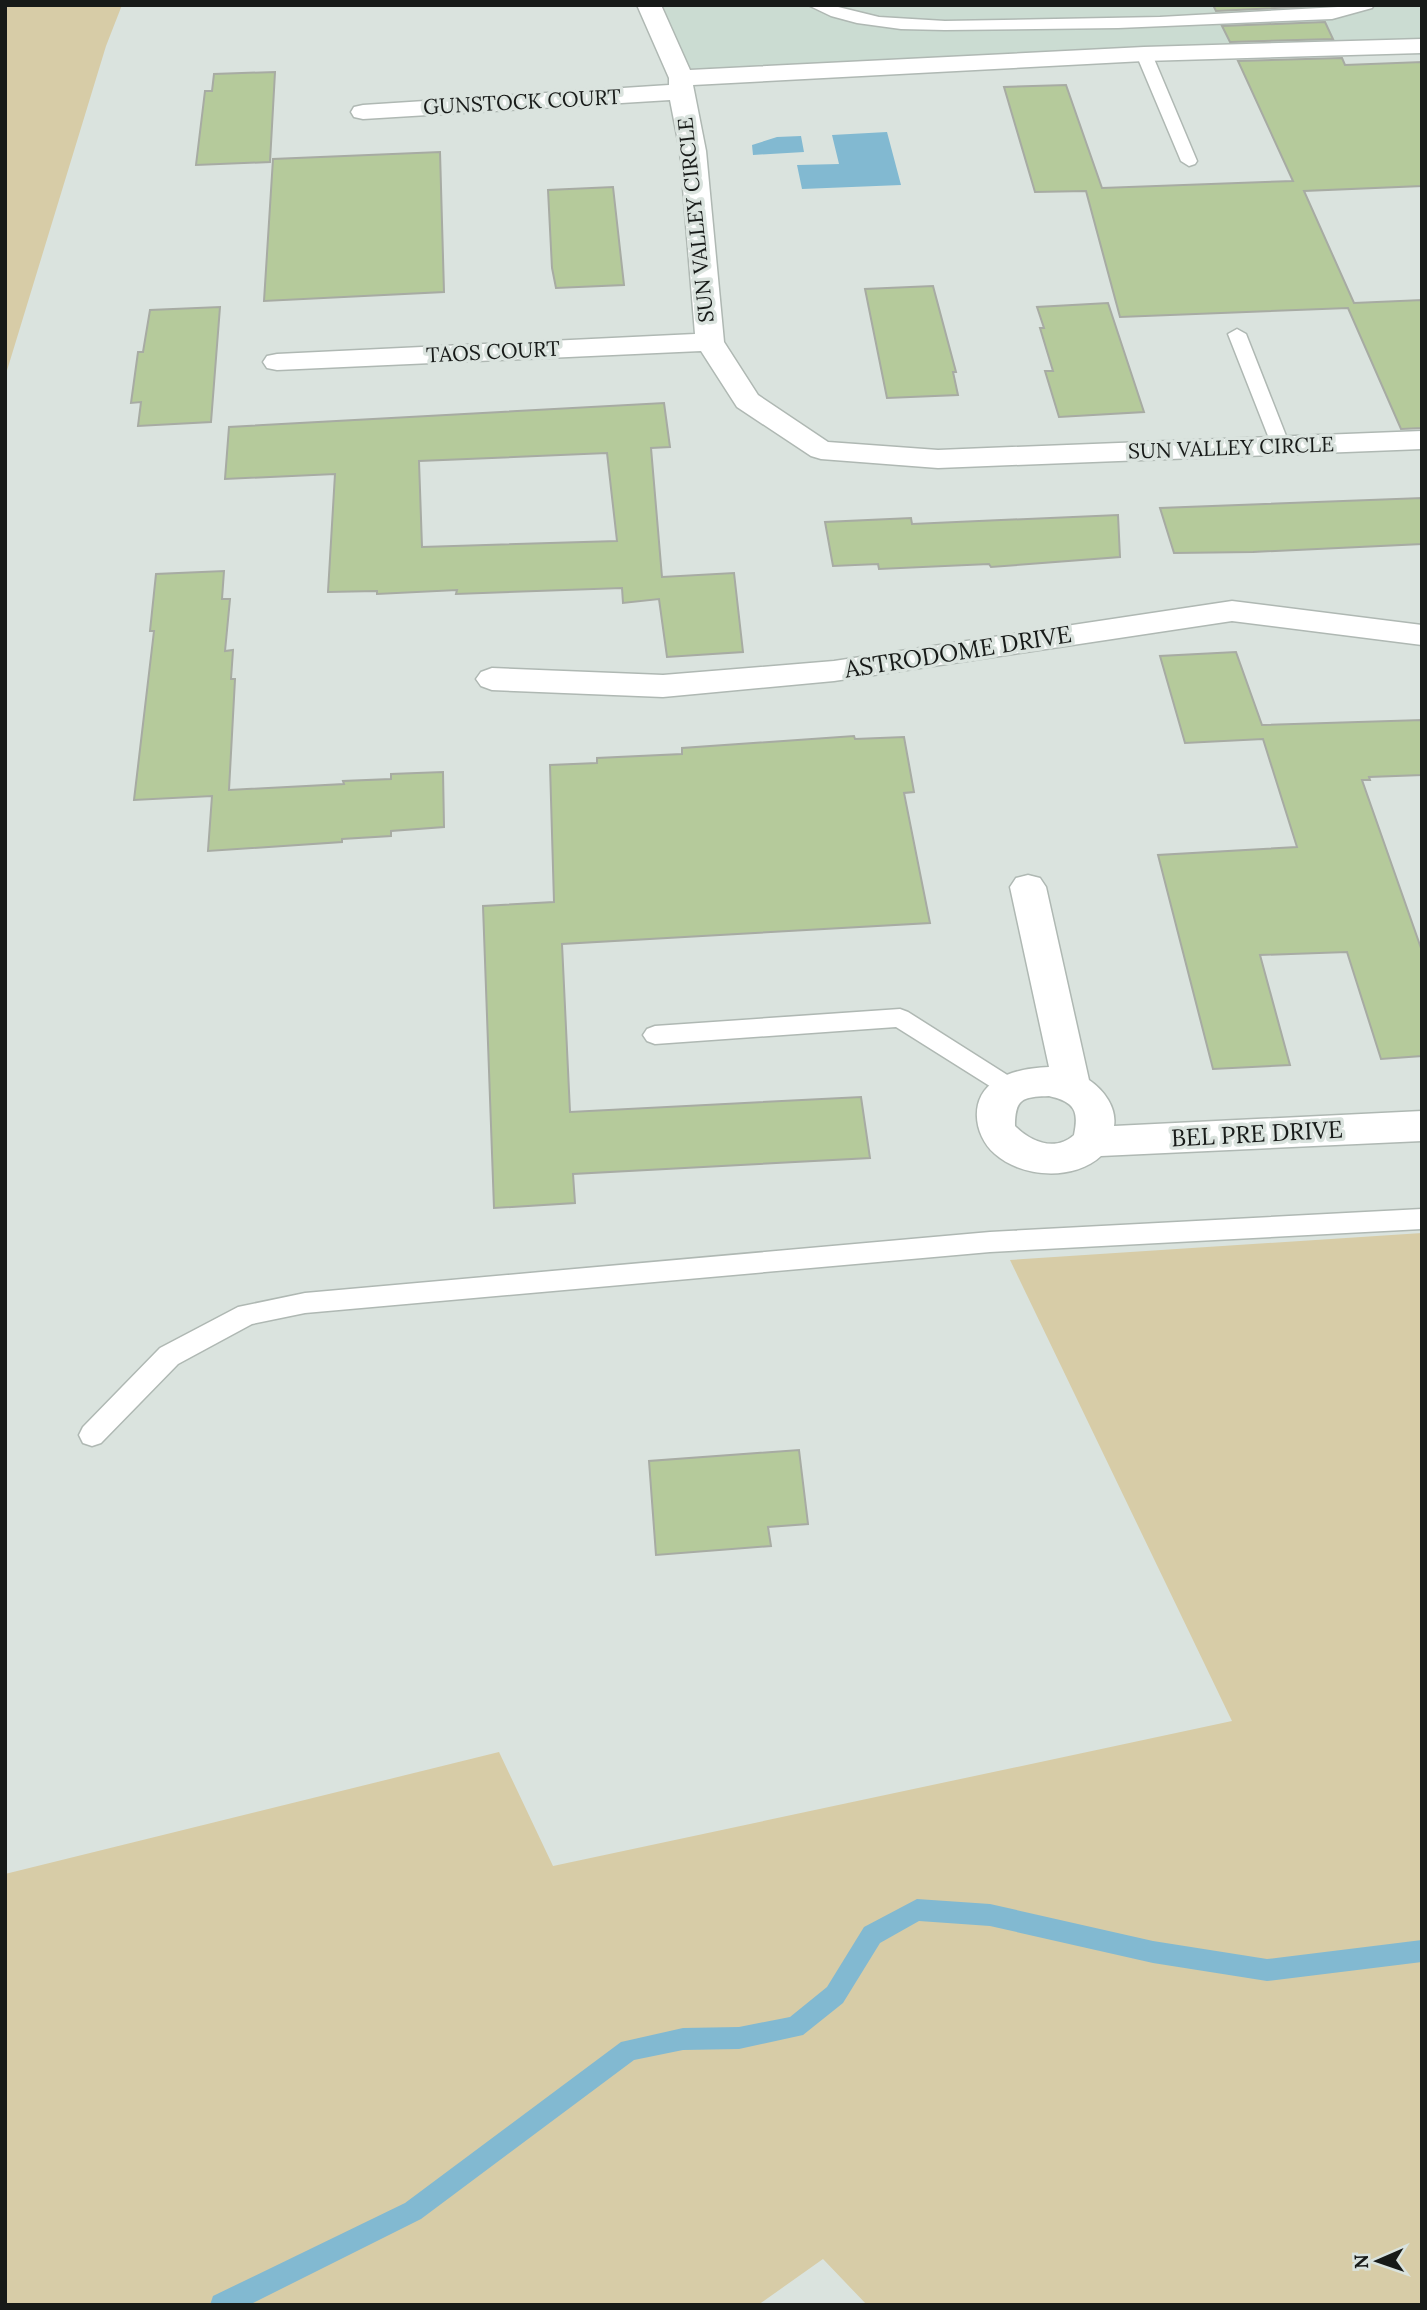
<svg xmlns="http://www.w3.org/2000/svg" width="1427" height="2310" viewBox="0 0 1427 2310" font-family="Lora,serif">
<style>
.built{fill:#cbdcd2}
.green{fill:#d7cca7}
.water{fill:#82b9d1}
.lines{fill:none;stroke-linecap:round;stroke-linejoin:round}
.stream{fill:#82b9d1;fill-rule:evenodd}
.building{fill:#b5ca9b;stroke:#a7aba3;stroke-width:2;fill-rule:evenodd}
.lane-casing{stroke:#afb8b3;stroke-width:3}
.street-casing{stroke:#afb8b3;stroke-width:3}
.lane{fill:#fff;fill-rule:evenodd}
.street{fill:#fff;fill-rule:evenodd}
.labels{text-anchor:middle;stroke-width:7;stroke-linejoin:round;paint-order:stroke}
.far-street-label{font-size:21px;fill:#171a18;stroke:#dae3de}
.street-label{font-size:24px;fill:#171a18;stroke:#dae3de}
</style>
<rect width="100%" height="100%" fill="#dae3de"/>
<!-- built -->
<path class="built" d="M649,5H1422V46L681,78Z"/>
<!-- green -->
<path class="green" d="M5,5H122L106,46L5,377Z
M1422,1233V2305H867L823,2259L758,2305H5V1874L499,1752L553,1866L1232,1721L1010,1260Z"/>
<!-- water -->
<path class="water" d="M887,132L901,185L802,189L797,165L839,164L832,135Z
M801,136L804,152L753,155L752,145L777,137Z"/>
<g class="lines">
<!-- stream -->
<path class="stream" d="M917,1899L990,1904L1153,1941L1267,1959L1422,1940V1962L1267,1981L1153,1963L990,1926L919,1921L880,1943L843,2003L803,2035L739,2049L683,2050L634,2060L421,2219L249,2305H210L213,2296L405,2203L621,2042L683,2028L739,2027L790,2017L827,1987L864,1927Z"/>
</g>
<!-- building -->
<path class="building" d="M1213,5H1318V6L1216,11Z
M1325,22L1333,39L1230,42L1222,26Z
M1342,58L1345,65L1422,62V186L1304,191L1354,303L1422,300V428L1401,429L1348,308L1120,317L1086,191L1035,192L1004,87L1066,85L1102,188L1293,181L1238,61Z
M275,72L270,162L196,165L205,91H212L214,74Z
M440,152L444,292L264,301L273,159Z
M613,187L624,285L556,288L552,268L548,190Z
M933,286L956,372H953L958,395L887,398L865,289Z
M1108,303L1144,412L1059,417L1045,371H1053L1040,328H1044L1037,307Z
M220,307L211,422L138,426L141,402L131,403L138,352H143L150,310Z
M664,403L670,447L651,448L662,577L734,573L743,652L667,657L659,599L623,603L622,588L456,594L457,590L377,594V591L328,592L335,474L225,479L229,427ZM607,453L617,541L422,547L419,461Z
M1422,498V544L1253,552L1174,553L1160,508Z
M1118,515L1120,557L991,567L989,564L879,569L878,564L833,566L825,522L911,518L912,524Z
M224,571L222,599H230L225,651L233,650L231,679H235L229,790L344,784L343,781L391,779V774L443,772L444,827L391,831V836L342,839V842L208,851L212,796L134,800L154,631H150L156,574Z
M1236,652L1262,725L1422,720V775L1369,777L1370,780H1362L1422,951V1056L1381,1059L1347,952L1260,955L1290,1065L1213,1069L1158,855L1297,847L1263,739L1185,743L1160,656Z
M854,736L855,739L904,737L914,792L904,793L930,923L562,944L570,1112L861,1097L870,1158L573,1174L575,1203L494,1208L483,906L554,902L550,765L597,763V758L682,754V748Z
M799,1450L808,1524L768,1527L771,1546L656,1555L649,1461Z"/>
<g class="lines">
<!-- lane casing -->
<g class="lane-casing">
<path id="lane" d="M808,5H830L879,17L945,21L1160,17L1374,5L1372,8L1332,19L1118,28L945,30L901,29L857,23L831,16Z
M1144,49L1152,54L1197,161L1195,164L1189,166L1181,161L1136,54Z
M1237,329L1246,334L1290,446L1288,450L1281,452L1272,446L1228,334Z
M900,1009L908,1012L1020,1083L1024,1089L1020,1095L1012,1098L1004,1095L896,1027L655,1044L647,1041L643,1035L647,1029L655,1026Z
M1422,1209V1229L990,1252L305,1313L252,1324L178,1364L101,1443L92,1446L83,1443L79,1435L83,1427L160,1348L238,1307L305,1293L990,1232Z"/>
</g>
<!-- street casing -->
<g class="street-casing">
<path id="street" d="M637,5H661L690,70L1144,47L1422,39V53L1144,61L693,85L706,151L724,342L758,395L828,442L938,450L1422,431V449L938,468L821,459L811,456L737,407L701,351L277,370L267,368L263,362L267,356L277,354L695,334L680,151L670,100L363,119L354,117L351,112L354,107L363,105L669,85V78Z
M1232,601L1422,625V645L1232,621L834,681L663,697L492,690L481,686L476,679L481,672L492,668L663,675L834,661Z
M1028,875L1040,878L1046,887L1089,1080C1104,1090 1117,1108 1114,1126L1422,1111V1141L1101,1156C1074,1181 1022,1178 995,1154C973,1135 968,1096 997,1080C1013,1070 1031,1068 1049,1067L1010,887L1016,878ZM1049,1096C1075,1102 1079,1111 1074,1135C1055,1152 1031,1142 1015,1126C1015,1098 1023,1097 1049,1096Z"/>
</g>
<!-- lane -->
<use href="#lane" class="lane"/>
<!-- street -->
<use href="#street" class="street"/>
</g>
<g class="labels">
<!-- far-street labels -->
<g class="far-street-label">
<text transform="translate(522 102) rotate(-3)" y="7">GUNSTOCK COURT</text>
<text transform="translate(696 220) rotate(-96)" y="7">SUN VALLEY CIRCLE</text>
<text transform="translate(493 352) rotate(-3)" y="7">TAOS COURT</text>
<text transform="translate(1231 448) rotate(-2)" y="7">SUN VALLEY CIRCLE</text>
</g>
<!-- street labels -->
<g class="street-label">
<text transform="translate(958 652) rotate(-9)" y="8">ASTRODOME DRIVE</text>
<text transform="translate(1257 1134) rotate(-3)" y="8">BEL PRE DRIVE</text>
</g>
</g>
<!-- border -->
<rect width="1427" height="2310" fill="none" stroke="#171a18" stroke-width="14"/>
<!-- north arrow -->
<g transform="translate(1378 2261) rotate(268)" stroke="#dae3de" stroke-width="5" paint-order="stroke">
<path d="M0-5L12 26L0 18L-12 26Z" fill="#171a18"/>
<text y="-10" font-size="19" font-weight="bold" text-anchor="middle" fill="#171a18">N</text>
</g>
</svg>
